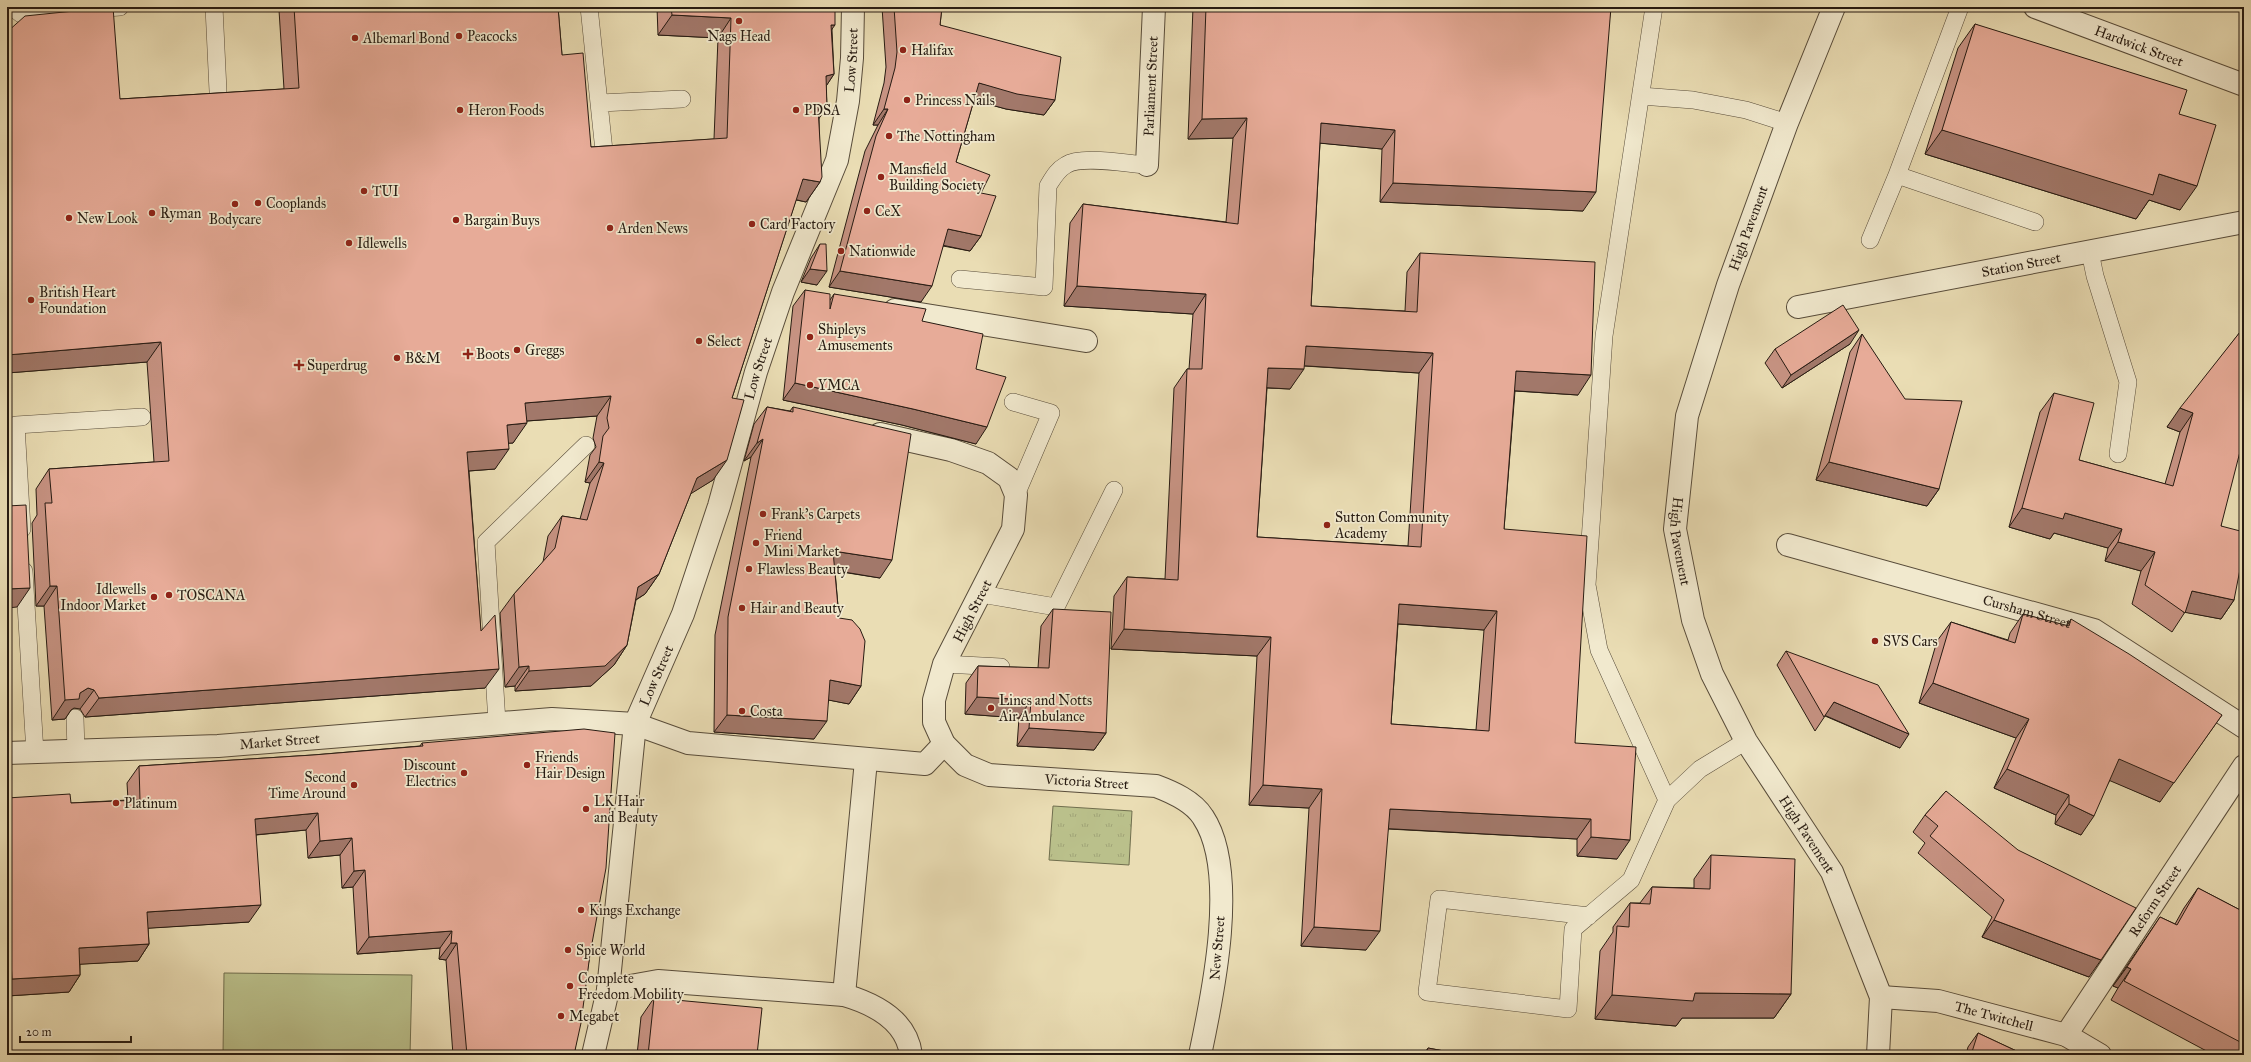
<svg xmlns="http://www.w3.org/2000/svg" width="2251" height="1062" viewBox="0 0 2251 1062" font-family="'IM FELL Great Primer',serif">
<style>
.park{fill:url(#park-tufts);stroke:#706e4e}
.pitch{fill:#bac08b;stroke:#706e4e}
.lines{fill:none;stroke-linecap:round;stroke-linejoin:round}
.lane-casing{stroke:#584c3a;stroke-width:18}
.street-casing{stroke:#584c3a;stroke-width:24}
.lane{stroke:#f1e9ce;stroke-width:17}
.street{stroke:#f1e9ce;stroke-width:22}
.wall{fill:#c79383;stroke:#271b12;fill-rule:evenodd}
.shaded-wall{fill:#a2786a;stroke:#271b12}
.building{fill:#e7ab98;stroke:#271b12;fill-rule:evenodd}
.poi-dot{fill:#8f2418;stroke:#f1e9ce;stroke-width:1.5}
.labels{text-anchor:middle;stroke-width:3.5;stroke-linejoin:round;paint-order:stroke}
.poi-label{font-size:14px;fill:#271b12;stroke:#f1e9ce;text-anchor:start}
.street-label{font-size:14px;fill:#271b12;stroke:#f1e9ce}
</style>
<defs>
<pattern id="park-tufts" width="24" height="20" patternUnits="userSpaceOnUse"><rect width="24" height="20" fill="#bac08b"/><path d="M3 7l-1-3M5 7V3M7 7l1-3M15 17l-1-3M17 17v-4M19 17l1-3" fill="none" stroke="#a0a477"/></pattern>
</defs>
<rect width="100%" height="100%" fill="#eaddb4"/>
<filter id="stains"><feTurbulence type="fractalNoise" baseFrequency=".005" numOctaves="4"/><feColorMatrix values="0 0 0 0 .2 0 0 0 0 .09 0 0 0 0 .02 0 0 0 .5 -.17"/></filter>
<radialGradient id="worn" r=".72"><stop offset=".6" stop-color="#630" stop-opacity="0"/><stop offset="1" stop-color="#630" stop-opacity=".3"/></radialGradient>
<!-- park -->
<path class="park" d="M1053,806L1132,811L1129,865L1049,860Z"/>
<!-- pitch -->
<path class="pitch" d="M224,973L412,975L410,1055H223Z"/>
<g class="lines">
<!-- lane casing -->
<g class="lane-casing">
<path id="lane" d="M12,7L21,14L120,7
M214,7L218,91
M589,7L604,151
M1654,7L1604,336L1587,585L1599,650L1667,800
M1960,7L1897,175L2035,222
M1641,96L1693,100L1746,110L1787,123
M600,103L682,99
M1870,240L1897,175
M2090,252L2095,276L2128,382L2118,454
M960,279L1044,287L1048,186C1053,178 1057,170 1066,165C1081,155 1128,164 1147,165
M1013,402L1051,413L1016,495
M22,529L16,425L142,417
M24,571L35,753
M981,594L1056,607L1114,490
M944,664L1001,667
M75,718L76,751
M497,723L486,542L586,445
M1589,916L1439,899L1427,992L1568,1009L1573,929L1631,880L1667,800L1700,769L1746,741"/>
</g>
<!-- street casing -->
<g class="street-casing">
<g id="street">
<path id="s1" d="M1834,7L1787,123L1728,285L1687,416L1675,529L1693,620L1712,674L1746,741L1832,872L1881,997L1878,1055"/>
<path id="s2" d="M2035,7L2244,85"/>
<path id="s3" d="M1147,165L1154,7"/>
<path id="s4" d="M1798,307L2244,222"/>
<path d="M895,310L1086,341"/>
<path id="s5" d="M880,434L951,450L988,463L1009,478L1016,495L1013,529L944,664L934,700V722L944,744L965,765L989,775L1156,786C1172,792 1193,801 1203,817C1239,871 1213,994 1200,1055"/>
<path id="s6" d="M1788,545L2094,630L2244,727"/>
<path id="s7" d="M7,753L218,746L552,719L635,724L688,743L925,764L944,744"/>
<path d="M608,990L658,981L844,995C875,1004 907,1021 911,1055"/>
<path d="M844,995L866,760"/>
<path id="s8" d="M1881,997L1938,1001L2066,1035L2100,1055"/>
<path id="s9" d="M2066,1035L2244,766"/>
<path id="s10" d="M593,1055L608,990L635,724L683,614L719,506L756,372L783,292L837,160L848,101L852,58L853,7"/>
</g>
</g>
<!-- lane -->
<use href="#lane" class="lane"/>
<!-- street -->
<use href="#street" class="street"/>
</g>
<!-- wall -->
<path class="wall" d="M262,7H558L562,55L591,147L714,139L718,38L658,35L657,7H835L832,30L834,74L826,86L827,107L819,118L820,182L806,202L796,200L732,398L713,480L691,493L659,574L645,594L636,600L627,645L614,665L591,686L515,691V686L505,687L500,613L514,594L543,562L548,536L562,516L580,519L590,483L585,482L590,455L596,447L593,438L597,416L527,421L513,443H508L495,469L469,471L485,688L85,717L80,709L74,708L71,710L65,719L52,720L44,606H36L32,523L37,515L36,489L49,469L154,462L147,362L7,373V32L120,99L284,89L279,10H262Z
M882,7H942L940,25L1055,100L1044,115L1006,109L974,100L956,162L981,193V236L970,251L943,246L921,302L829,287L865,151L878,125H873L884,83L886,67Z
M1193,7H1611L1583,211L1380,202L1382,149L1320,143L1311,306L1405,311L1407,272L1420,253L1578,395L1515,391L1504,529L1575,743L1617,859L1577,856V839L1388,829L1366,950L1301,946L1309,808L1249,805L1257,656L1111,649L1114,596L1127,577L1165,579L1174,388L1187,369H1189L1193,314L1064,306L1070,223L1083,204L1226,222L1233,138L1188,139ZM1304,366L1419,373L1408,546L1257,537L1267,388L1290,389ZM1398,624L1484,630L1476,730L1391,724Z
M1975,24L2179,114L2180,210L2149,200L2136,219L1925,154L1958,48Z
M820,244L817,285L801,282L811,258Z
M805,290L830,300L834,294L922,321L976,369V444L902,425L783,400L793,306Z
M2244,327L2221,526L2234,600L2221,619L2185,612L2172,632L2132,604L2141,571L2105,561L2108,548L2054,533L2050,539L2009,527L2040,412L2054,393L2079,460L2165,484L2180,432L2167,427Z
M1862,334L1939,489L1927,506L1816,480L1850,352Z
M1850,344L1782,388L1765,363L1775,349Z
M767,407L790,411L793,407L880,578L835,571L839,618L861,686L849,704L829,700L814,739L714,732L715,635L751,457L744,461L754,424Z
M1053,609L1106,733L1094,750L1017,746L1019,718L965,714L966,683L978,666L1038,668L1041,626Z
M2023,614L2067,626L2071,619L2160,802L2110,780L2081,835L2055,824L2056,815L1994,788L2016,738L1919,703L1937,641L1951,622L2008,640L2010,633Z
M1786,651L1900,748L1825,716L1815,731L1777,665Z
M422,743L590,954L574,1055H453L446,960L439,959L440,948L357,954L353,887L342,888L340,855L308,858L306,830L256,835L249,922L148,928L149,944L138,961L80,964V975L69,992L7,996V798L71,803L128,800L127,783L139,766L313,755L420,746Z
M1946,791L2089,977L1982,937L1992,917L1918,853L1925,843L1913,832L1925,815Z
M2244,826V831L2242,830Z
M1711,855L1791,994L1774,1018H1682L1676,1026L1595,1019L1600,951L1613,932V927L1630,903H1640L1652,887L1694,888V879Z
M2198,888L2244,912V1055H2214L2111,1000L2118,988L2113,986L2160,917L2175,924L2184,908Z
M654,998L757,1055H637L641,1017Z
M1978,1033L2025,1055H1966L1968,1047Z
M1428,1048L1465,1055H1423Z"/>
<!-- shaded-wall -->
<path class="shaded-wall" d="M264,7H281L279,10H262Z
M672,15L731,18L718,38L658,35Z
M831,25H835L821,44Z
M834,74L821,94L826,76Z
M979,83L1055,100L1044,115L1006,109L969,99Z
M818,107H827L813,127Z
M884,109H888L878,125H873Z
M1247,118L1233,138L1188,139L1202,119Z
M1321,123L1395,130L1382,149L1308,142Z
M1942,130L2159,174L2197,186L2180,210L2149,200L2136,219L1925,154Z
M803,179L820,182L806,202L789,198Z
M1393,183L1596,192L1583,211L1380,202Z
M948,229L981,236L970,251L937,244Z
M810,269L827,271L817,285L801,282Z
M840,271L932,286L921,302L829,287Z
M1077,286L1206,294L1193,314L1064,306Z
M1859,330L1850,344L1782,388L1791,375Z
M161,342L147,362L7,373V355Z
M1306,346L1433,353L1419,373L1292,365Z
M1268,368L1304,369L1290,389L1254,387Z
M1516,371L1591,375L1578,395L1503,390Z
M795,383L913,409L987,427L976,444L902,425L783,400Z
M611,396L597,416L512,422L525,403Z
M2180,408L2193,413L2180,432L2167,427Z
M527,423L513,443L493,444L507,425Z
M763,439L751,457L744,461L757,443Z
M509,449L495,469L454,472L467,452Z
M727,460L713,480L684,498L697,478Z
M599,462L604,463L590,483L585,482Z
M1829,462L1939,489L1927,506L1816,480Z
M2022,508L2065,513L2122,529L2108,548L2054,533L2050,539L2009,527Z
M2118,542L2155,552L2141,571L2105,561Z
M833,551L892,560L880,578L820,568Z
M659,574L645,594L624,607L638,587Z
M50,586H57L44,606H36Z
M30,588L17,607L7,608V589Z
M2192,591L2234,600L2221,619L2183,612Z
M1399,604L1497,611L1484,630L1386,623Z
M1124,629L1271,637L1257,656L1111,649Z
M627,645L614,665L591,686L515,691L529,671Z
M529,666L515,686L505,687L519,667Z
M499,669L485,688L85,717L99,698Z
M830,680L861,686L849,704L818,698Z
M1933,683L2029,719L2016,738L1919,703Z
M88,688L94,690L80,709L74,708L71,710L65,719L52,720L65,700L80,693Z
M977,697L1031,700L1019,718L965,714Z
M1834,702L1909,734L1900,748L1824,715Z
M727,715L827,721L814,739L714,732Z
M2222,715L2160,802L2106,779L2119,759Z
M1029,728L1106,733L1094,750L1017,746Z
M2007,769L2069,795L2056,815L1994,788Z
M1263,785L1322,789L1309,808L1249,805Z
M2069,804L2094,816L2081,835L2055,824Z
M1390,809L1591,819L1577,839L1376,828Z
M318,813L306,830L243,836L255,819Z
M1591,837L1630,840L1617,859L1577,856Z
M352,838L340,855L308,858L320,841Z
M365,870L353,887L342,888L354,871Z
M261,905L249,922L136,929L147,912Z
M1994,920L2101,960L2089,977L1982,937Z
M1314,927L1380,931L1366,950L1301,946Z
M452,931L440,948L357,954L369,937Z
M451,943H457L446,960L439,959Z
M149,944L138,961L67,965L79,948Z
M2127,967L2131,969L2118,988L2113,986Z
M80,975L69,992L7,996V986L12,979Z
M1695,993L1791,994L1774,1018H1682L1676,1026L1595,1019L1612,995Z"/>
<!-- building -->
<path class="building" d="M113,7L120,99L299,88L294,7H558L562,55L583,53L591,147L727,138L731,18L672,15L671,7H835V25H831L834,74L826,76L827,107H818L822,177L820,182L803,179L732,398L744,400L727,460L697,478L659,574L638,587L627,645L605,666L529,671V666L519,667L514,594L555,548L562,516L587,520L604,463L599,462L603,436L609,428L607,418L611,396L525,403L527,423L507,425L509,449L467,452L481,631L495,615L499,669L99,698L94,690L88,688L80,693L79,699L65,700L57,586H50L45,503H52L49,469L169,461L161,342L7,355V32L25,16Z
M894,7H942L940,25L1061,57L1055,100L1017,94L979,83L956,162L990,175L981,193L996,196L981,236L948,229L932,286L840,271L876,136L888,109H884L895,68L897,52Z
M1206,7H1611L1596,192L1393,183L1395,130L1321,123L1311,306L1417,312L1420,253L1595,262L1591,375L1516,371L1504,529L1587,536L1575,743L1636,747L1630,840L1591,837V819L1390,809L1380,931L1314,927L1322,789L1263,785L1271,637L1124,629L1127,577L1178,580L1187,369H1202L1206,294L1077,286L1083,204L1238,224L1247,118L1202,119ZM1306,346L1433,353L1421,547L1257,537L1268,368L1304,369ZM1399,604L1497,611L1489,731L1391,724Z
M1975,24L2187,90L2179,114L2216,125L2197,186L2159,174L2153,195L1942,130Z
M820,244H826L827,271L810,269Z
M805,290L830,294V309L834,294L926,309L922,321L983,334L976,369L1006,377L987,427L913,409L795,383Z
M1843,305L1859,330L1791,375L1775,349Z
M2244,327V436L2221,526L2244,532V549L2234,600L2192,591L2185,613L2145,585L2155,552L2118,542L2122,529L2065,513L2063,519L2022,508L2054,393L2094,403L2079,460L2173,486L2193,413L2180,408Z
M1862,334L1905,399L1962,401L1939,489L1829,462Z
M767,407L793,412V407L911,434L892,560L833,551L839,618L852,620L860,629L865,641L861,686L830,680L827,721L727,715L728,617L763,439L757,443Z
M26,505L30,588L7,589V506Z
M1053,609L1111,612L1106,733L1029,728L1031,700L977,697L978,666L1049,668Z
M2023,614L2069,626L2071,619L2129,654L2222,715L2174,783L2119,759L2094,816L2069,804V795L2007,769L2029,719L1933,683L1951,622L2015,643Z
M1786,651L1878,685L1909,734L1834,702L1824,717Z
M584,729L615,733L606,868L590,954L581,1023L574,1055H467L457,943H451L452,931L369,937L365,870L354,871L352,838L320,841L318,813L255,819L261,905L147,912L149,944L79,948L80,975L12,979L7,889V798L70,794L71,803L140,800L139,766L313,755L423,746L422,743Z
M1946,791L2018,850L2136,908L2101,960L1994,920L2004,900L1930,836L1938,826L1925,815Z
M1711,855L1795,859L1791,994L1695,993L1693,1001L1612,995L1617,926L1629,927L1630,903L1650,904L1652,887L1710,889Z
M2198,888L2244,912V1044L2124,981L2131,969L2127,967L2160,917L2177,925Z
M654,998L762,1008L757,1055H648Z
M1978,1033L2025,1055H1971Z
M1428,1048L1465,1055H1426Z"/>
<!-- markers -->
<g class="poi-dot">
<circle cx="739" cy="21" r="4"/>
<circle cx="459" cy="36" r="4"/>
<circle cx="355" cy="38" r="4"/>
<circle cx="903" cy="50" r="4"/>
<circle cx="907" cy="100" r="4"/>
<circle cx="460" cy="110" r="4"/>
<circle cx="796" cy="110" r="4"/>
<circle cx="889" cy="136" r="4"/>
<circle cx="881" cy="177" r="4"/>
<circle cx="364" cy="191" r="4"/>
<circle cx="258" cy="203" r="4"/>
<circle cx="235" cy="204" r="4"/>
<circle cx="867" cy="211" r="4"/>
<circle cx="152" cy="213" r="4"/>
<circle cx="69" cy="218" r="4"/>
<circle cx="456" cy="220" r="4"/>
<circle cx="752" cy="224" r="4"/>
<circle cx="610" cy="228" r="4"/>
<circle cx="349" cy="243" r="4"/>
<circle cx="841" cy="251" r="4"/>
<circle cx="31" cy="300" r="4"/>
<circle cx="810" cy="337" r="4"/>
<circle cx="699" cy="341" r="4"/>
<circle cx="517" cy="350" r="4"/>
<path d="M466 348h4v4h4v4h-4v4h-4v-4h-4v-4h4z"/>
<circle cx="397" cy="358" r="4"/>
<path d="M297 359h4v4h4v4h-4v4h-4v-4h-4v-4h4z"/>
<circle cx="810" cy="385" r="4"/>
<circle cx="763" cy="514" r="4"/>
<circle cx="1327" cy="525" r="4"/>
<circle cx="756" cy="543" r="4"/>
<circle cx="749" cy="569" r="4"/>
<circle cx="169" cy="595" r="4"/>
<circle cx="154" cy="597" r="4"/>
<circle cx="742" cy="608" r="4"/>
<circle cx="1875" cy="641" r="4"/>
<circle cx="991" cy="708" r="4"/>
<circle cx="742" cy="711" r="4"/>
<circle cx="527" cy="765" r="4"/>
<circle cx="464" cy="773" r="4"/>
<circle cx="354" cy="785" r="4"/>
<circle cx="116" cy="803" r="4"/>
<circle cx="586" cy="809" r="4"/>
<circle cx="581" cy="910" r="4"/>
<circle cx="568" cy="950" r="4"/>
<circle cx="570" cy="986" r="4"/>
<circle cx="561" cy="1016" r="4"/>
</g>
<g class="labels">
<!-- poi labels -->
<g class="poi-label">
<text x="467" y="41">Peacocks</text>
<text x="739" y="41" text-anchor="middle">Nags Head</text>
<text x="363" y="43">Albemarl Bond</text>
<text x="911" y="55">Halifax</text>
<text x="915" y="105">Princess Nails</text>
<text x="468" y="115">Heron Foods</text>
<text x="804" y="115">PDSA</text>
<text x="897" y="141">The Nottingham</text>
<text x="889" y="174">Mansfield<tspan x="889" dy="16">Building Society</tspan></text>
<text x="372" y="196">TUI</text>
<text x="266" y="208">Cooplands</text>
<text x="875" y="216">CeX</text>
<text x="160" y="218">Ryman</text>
<text x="77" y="223">New Look</text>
<text x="235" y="224" text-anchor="middle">Bodycare</text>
<text x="464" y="225">Bargain Buys</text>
<text x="760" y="229">Card Factory</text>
<text x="618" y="233">Arden News</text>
<text x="357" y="248">Idlewells</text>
<text x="849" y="256">Nationwide</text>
<text x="39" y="297">British Heart<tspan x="39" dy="16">Foundation</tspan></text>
<text x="818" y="334">Shipleys<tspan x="818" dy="16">Amusements</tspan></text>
<text x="707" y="346">Select</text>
<text x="525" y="355">Greggs</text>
<text x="476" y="359">Boots</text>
<text x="405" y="363">B&amp;M</text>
<text x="307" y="370">Superdrug</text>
<text x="818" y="390">YMCA</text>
<text x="771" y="519">Frank's Carpets</text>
<text x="1335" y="522">Sutton Community<tspan x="1335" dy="16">Academy</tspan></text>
<text x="764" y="540">Friend<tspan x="764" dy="16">Mini Market</tspan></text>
<text x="757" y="574">Flawless Beauty</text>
<text x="146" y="594" text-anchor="end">Idlewells<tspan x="146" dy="16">Indoor Market</tspan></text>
<text x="177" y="600">TOSCANA</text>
<text x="750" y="613">Hair and Beauty</text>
<text x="1883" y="646">SVS Cars</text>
<text x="999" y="705">Lincs and Notts<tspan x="999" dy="16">Air Ambulance</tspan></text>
<text x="750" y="716">Costa</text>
<text x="535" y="762">Friends<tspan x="535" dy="16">Hair Design</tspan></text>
<text x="456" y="770" text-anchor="end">Discount<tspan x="456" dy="16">Electrics</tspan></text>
<text x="346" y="782" text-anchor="end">Second<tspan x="346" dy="16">Time Around</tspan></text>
<text x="594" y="806">LK Hair<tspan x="594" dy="16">and Beauty</tspan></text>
<text x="124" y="808">Platinum</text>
<text x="589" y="915">Kings Exchange</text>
<text x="576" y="955">Spice World</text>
<text x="578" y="983">Complete<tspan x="578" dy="16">Freedom Mobility</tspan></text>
<text x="569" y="1021">Megabet</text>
</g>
<!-- street labels -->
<g class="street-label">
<text dy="5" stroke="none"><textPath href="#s2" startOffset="111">Hardwick Street</textPath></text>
<text dy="5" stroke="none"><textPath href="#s10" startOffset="1035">Low Street</textPath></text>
<text dy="5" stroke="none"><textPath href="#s3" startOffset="79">Parliament Street</textPath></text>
<text transform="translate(1748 228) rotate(-70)" y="5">High Pavement</text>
<text dy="5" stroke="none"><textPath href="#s4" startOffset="227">Station Street</textPath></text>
<text dy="5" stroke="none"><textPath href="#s10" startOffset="711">Low Street</textPath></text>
<text dy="5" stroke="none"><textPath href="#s1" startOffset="561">High Pavement</textPath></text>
<text transform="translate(972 611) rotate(-63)" y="5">High Street</text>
<text dy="5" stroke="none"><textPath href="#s6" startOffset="248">Cursham Street</textPath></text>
<text dy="5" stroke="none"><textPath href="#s10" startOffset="387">Low Street</textPath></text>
<text dy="5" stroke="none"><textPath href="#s7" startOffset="273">Market Street</textPath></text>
<text dy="5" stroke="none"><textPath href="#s5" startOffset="579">Victoria Street</textPath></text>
<text dy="5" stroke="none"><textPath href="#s1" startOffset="885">High Pavement</textPath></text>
<text dy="5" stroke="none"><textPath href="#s9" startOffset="161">Reform Street</textPath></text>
<text transform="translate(1217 948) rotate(-85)" y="5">New Street</text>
<text dy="5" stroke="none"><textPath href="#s8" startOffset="115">The Twitchell</textPath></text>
</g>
</g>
<!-- margin -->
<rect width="2251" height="1062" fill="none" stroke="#eaddb4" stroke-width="24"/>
<rect x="8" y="8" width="2235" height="1046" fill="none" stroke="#271b12" stroke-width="2"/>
<rect x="12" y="12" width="2227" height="1038" fill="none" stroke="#271b12"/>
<!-- scale -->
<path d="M20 1036v6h111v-6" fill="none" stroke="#271b12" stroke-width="2"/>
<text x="26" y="1036" font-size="12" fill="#271b12" stroke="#f1e9ce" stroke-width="3" paint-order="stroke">20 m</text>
<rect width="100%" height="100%" filter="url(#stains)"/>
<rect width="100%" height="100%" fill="url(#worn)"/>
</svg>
